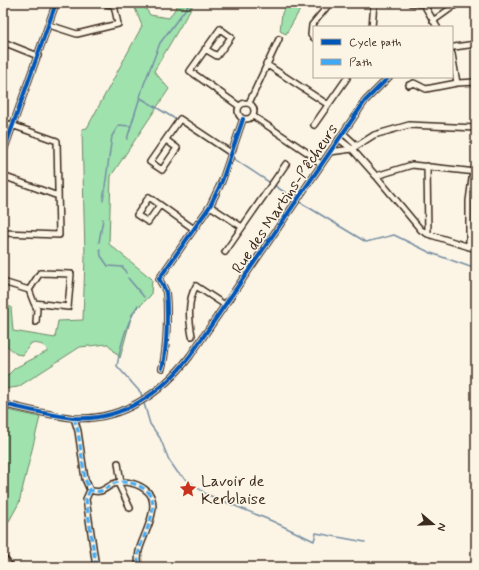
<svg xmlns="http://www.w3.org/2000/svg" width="479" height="570" viewBox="0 0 479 570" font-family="Mynerve,sans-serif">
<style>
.green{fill:#9fe2ad;stroke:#6d8666}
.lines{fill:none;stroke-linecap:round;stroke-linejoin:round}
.stream{stroke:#768ea3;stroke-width:1.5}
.minor-casing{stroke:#3b2a1e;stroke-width:8}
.minor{stroke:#fcf5e5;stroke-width:5}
.quiet{stroke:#3fa9f5;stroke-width:3;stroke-dasharray:6 3;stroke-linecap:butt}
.cycleway-casing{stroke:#fcf5e5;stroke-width:6}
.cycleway{stroke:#0057b8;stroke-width:4}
.labels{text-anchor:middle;stroke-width:3.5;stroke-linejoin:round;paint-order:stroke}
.street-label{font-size:16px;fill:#3b2a1e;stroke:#fcf5e5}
.poi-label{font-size:16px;fill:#3b2a1e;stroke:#fcf5e5;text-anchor:start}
</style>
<rect width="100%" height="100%" fill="#fcf5e5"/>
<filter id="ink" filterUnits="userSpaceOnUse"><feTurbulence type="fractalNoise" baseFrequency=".025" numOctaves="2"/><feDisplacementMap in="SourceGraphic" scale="8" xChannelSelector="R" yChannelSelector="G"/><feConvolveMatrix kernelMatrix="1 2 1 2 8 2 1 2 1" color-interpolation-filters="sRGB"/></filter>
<g filter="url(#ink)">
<!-- green -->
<path class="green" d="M133,3H142L150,15L169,18L179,3H194L154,71L169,89L111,176L109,244L152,279L151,295L132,314L120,358L108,344L80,347L18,387L3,389V380L15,368L48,351C44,343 38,344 31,343L23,355L16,354L3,342V306L11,307L13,331L55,338L58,321L83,320L85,257L82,129L87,128L142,26Z
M287,3H304L286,34L280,31L282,13Z
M3,409L40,417L19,503L3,532Z"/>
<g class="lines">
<!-- stream -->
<path class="stream" d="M139,97L177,120
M180,123L228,155
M127,139L144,84L160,43L190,3
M231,157L295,199
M103,201L112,136L119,125L130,126
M298,201L366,242L394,235L431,253L476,269
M99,242L103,219
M100,249L101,256L108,266L123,267L126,273
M128,278L144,297
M138,305C126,325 121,343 117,366L141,393L150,424L160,438L169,460L178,473L206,494L272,521L314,541L316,533L365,542"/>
<!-- minor casing -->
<g class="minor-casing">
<path id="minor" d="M411,3L423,4
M423,3L437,27
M433,21L458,3
M49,25L77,34L118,24L114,5L107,4
M372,27L374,3
M314,38L311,35L312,25L330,3
M3,42L38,56
M454,47L476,44
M205,49L217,56L231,37L220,29L190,71L239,106
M266,64L327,104
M457,83L476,82
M409,85L414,83L426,89L457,83L452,54
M238 111a8 8 0 1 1 16 0a8 8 0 1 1-16 0Z
M249,103L279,39
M253,116L311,155L321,165
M3,122L57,141L59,235L3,233
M314,125L347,78
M343,133L356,145
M339,139L352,149L376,176L421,230L428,234L476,249
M166,140L177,148L162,170L150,162L180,119L231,153
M330,152L352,149L374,135L409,125L476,128
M3,153L56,3
M427,166L428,234
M3,176L58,196
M376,176L412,165L476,172
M160,205L148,222L137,215L149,197L194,229
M210,206L242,227
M469,247V201L473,171
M225,252L286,164
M40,273L71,274L68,307L34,303L29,290Z
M3,282L29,290
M34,303L37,309L36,322
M192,336C189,319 187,301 196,286L225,305
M162,368C167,351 168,311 166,293C165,288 161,283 159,279L210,206L222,181L243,119
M3,404C26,409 49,415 73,418C121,422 163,392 190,356L365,101L389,77
M74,418L78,431L85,479L90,490C101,494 104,489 113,484C124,479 140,484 148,492C162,506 142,537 139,551C138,556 138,562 139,567
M118,463L121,483
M118,483L130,508
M90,490L86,499L96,567
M3,557L11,567"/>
</g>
<!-- minor -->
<use href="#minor" class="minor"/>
<!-- quiet -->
<path class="quiet" d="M74,418L78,431L85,479L90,490C101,494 104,489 113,484C124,479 140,484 148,492C162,506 142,537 139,551C138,556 138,562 139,567
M90,490L86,499L96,567"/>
<!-- cycleway casing -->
<g class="cycleway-casing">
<path id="cycleway" d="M3,153L56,3
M162,368C167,351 168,311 166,293C165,288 161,283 159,279L210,206L222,181L243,119
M3,404C26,409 49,415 73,418C121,422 163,392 190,356L365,101L389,77"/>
</g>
<!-- cycleway -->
<use href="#cycleway" class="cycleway"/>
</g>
</g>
<!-- icons -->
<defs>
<g id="sight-bare" transform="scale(1.38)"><path d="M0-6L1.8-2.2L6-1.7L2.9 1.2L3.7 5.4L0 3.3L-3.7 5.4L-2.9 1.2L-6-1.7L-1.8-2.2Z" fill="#c8321e" stroke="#fcf5e5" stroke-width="2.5" paint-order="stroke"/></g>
</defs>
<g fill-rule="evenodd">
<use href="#sight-bare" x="188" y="489"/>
</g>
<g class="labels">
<!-- street labels -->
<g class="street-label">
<text transform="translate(284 198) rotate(-56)" y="6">Rue des Martins-Pêcheurs</text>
</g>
<!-- poi labels -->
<g class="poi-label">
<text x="201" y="486">Lavoir de<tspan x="201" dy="18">Kerblaise</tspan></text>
</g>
</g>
<!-- margin -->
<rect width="479" height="570" fill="none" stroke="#fcf5e5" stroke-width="16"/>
<rect x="8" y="8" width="463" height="554" fill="none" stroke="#3b2a1e" stroke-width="1.5" filter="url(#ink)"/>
<!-- legend -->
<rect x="313" y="26" width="140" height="52" fill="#fcf5e5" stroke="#afa495"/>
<rect x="321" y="39" width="20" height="6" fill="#0057b8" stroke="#afa495"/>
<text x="349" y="46" font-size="12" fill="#3b2a1e">Cycle path</text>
<rect x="321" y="59" width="20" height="6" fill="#3fa9f5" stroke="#afa495"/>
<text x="349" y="66" font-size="12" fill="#3b2a1e">Path</text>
<!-- north arrow -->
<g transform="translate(433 524) rotate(109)" stroke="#fcf5e5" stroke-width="3" paint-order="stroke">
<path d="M0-3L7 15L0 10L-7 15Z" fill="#3b2a1e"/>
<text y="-6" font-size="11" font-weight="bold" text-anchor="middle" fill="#3b2a1e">N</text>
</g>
</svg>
